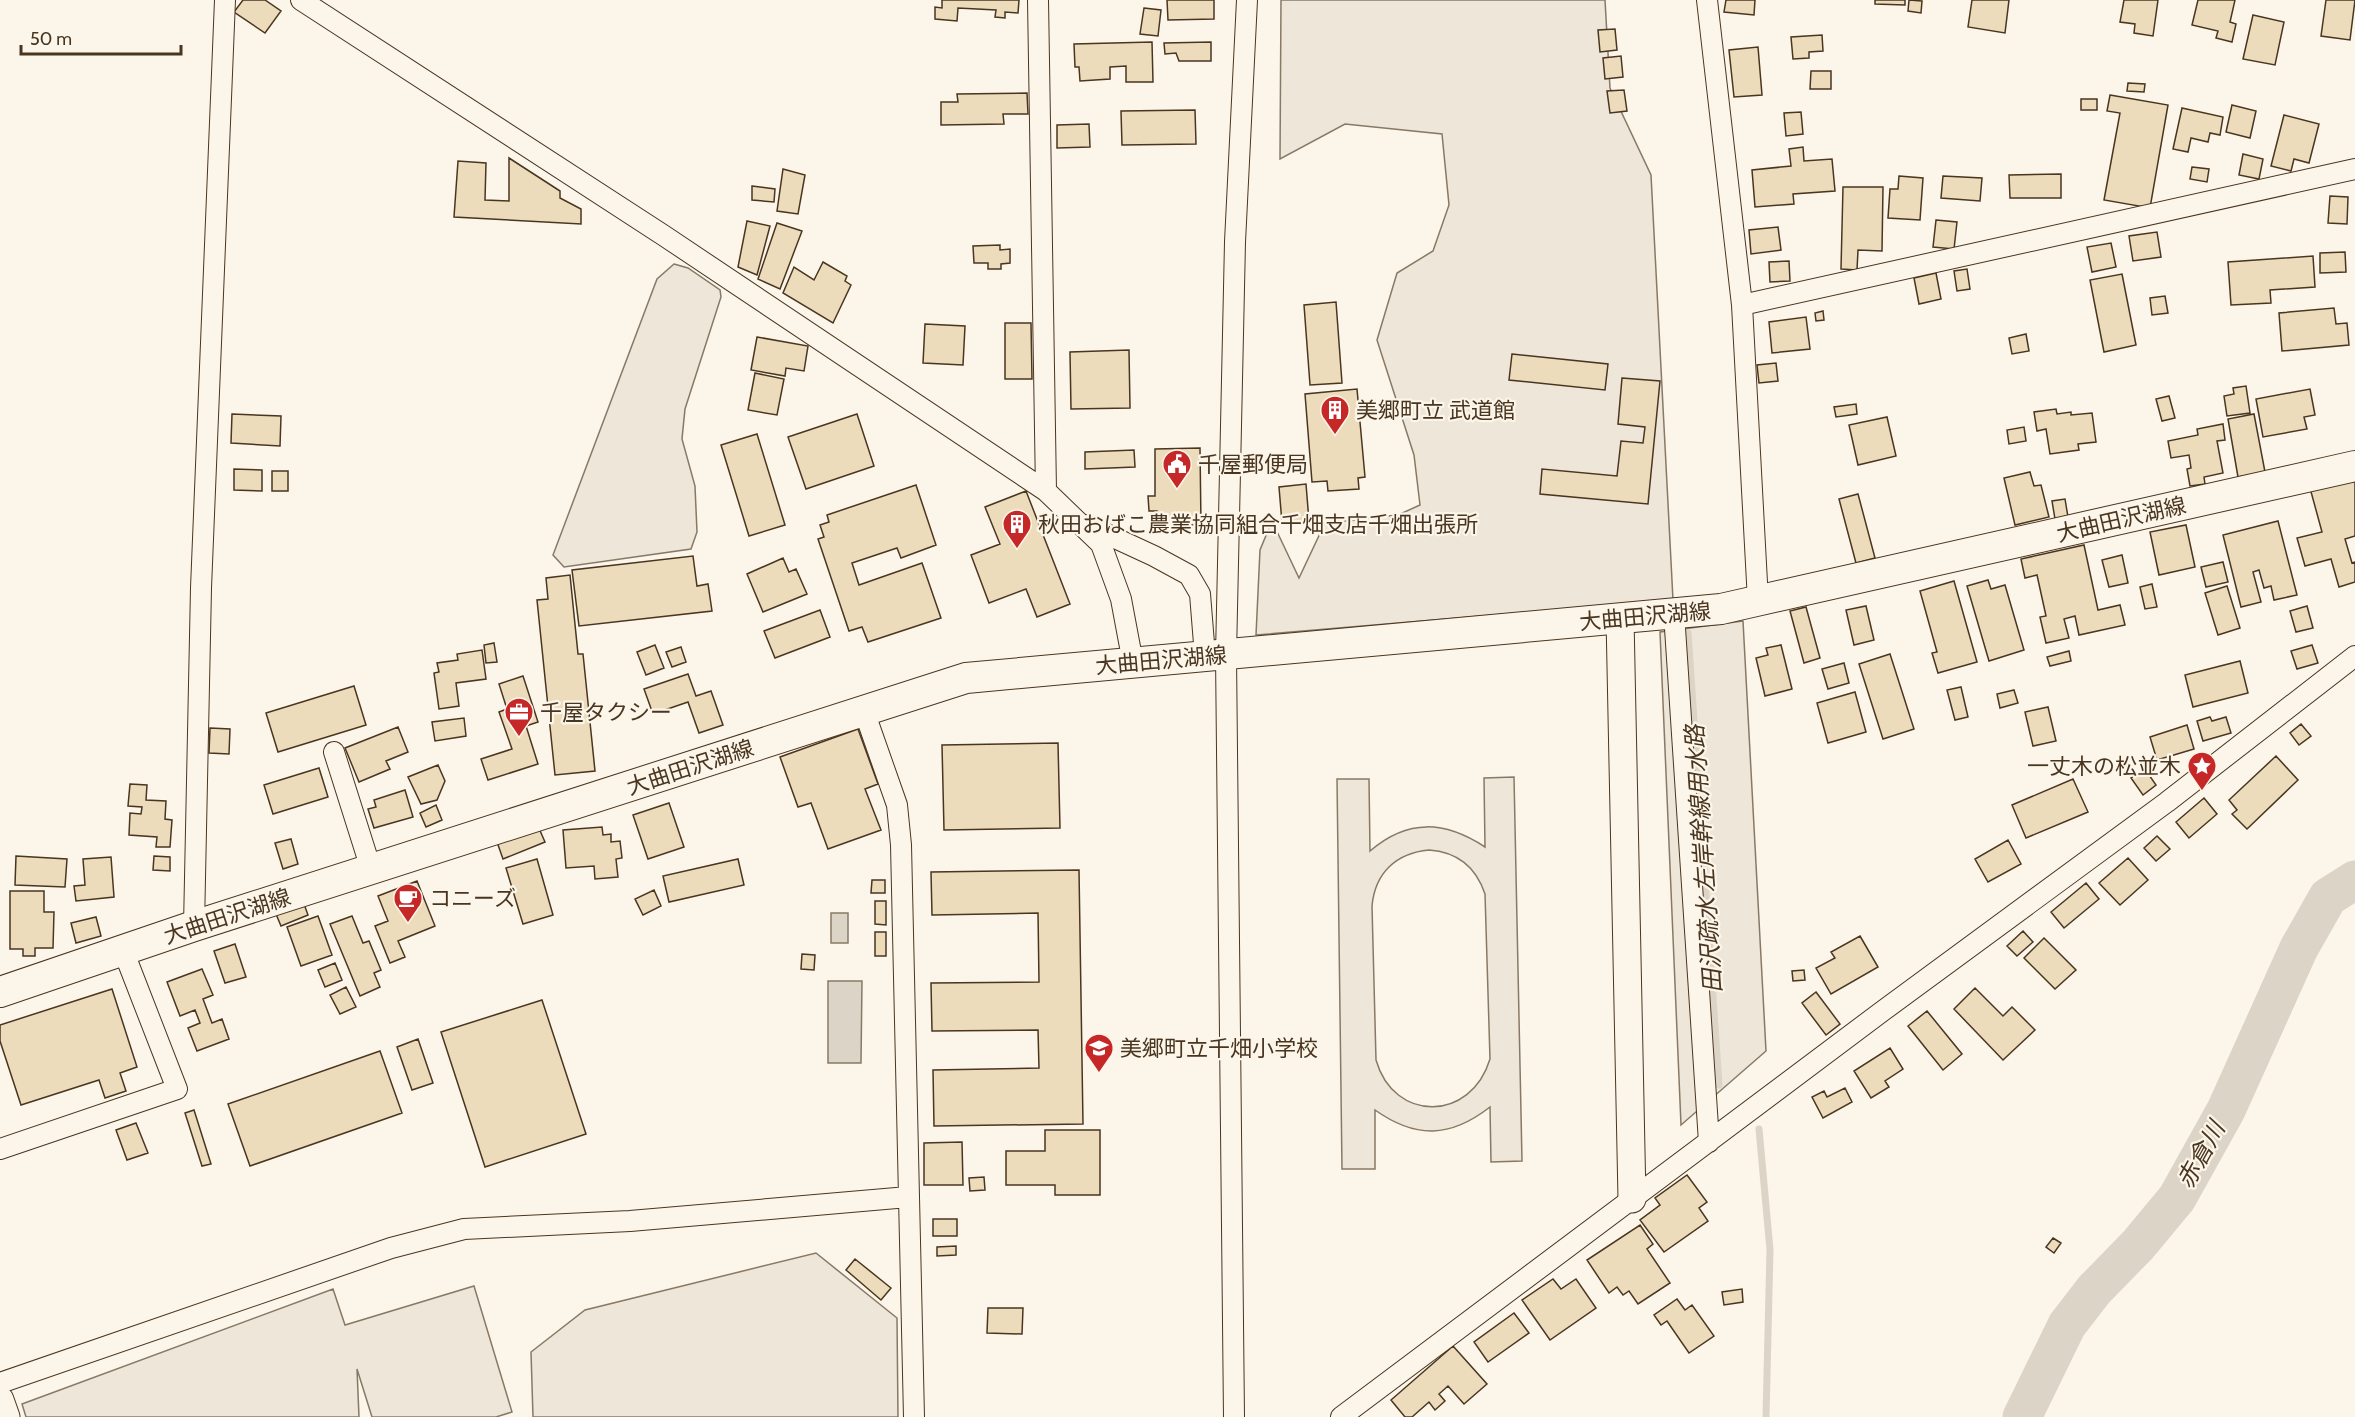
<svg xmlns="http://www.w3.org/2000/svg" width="2355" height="1417" viewBox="0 0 2355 1417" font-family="Cabin,'Noto Sans JP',sans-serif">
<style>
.green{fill:#ede6d9;stroke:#887966;stroke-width:1.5;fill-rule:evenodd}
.water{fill:#dcd4c6;stroke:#887966;stroke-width:1.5}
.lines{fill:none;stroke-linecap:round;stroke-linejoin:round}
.stream{stroke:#dcd4c6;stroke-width:7}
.river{stroke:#dcd4c6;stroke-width:39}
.building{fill:#ecdcbc;stroke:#4a3520;stroke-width:1.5}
.street-casing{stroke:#4a3520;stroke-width:22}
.secondary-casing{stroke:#4a3520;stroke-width:29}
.primary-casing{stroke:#4a3520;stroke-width:32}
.street{stroke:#fbf6e9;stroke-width:20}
.secondary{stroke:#fbf6e9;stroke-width:27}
.primary{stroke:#fbf6e9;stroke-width:30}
.labels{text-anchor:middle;stroke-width:4.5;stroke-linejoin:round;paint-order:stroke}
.poi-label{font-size:22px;fill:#4a3520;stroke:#fbf6e9;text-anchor:start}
.street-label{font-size:22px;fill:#4a3520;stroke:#fbf6e9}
.water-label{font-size:24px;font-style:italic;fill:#4a3520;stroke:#fbf6e9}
</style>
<rect width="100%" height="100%" fill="#fbf6e9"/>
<!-- green -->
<path class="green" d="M1281,0H1605L1610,88L1651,175L1673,600L1256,635L1260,550L1272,521L1299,578L1325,523L1398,515L1420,505L1414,455L1377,340L1397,273L1433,251L1449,205L1442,134L1345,124L1280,159Z
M674,264L688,268L720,290L721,297L685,409L682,439L695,486L697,532L691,549L564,567L553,555L657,279Z
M1743,621L1766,1051L1681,1125L1660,632Z
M1514,777L1522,1161L1491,1162L1490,1107C1450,1138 1416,1139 1375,1110V1169H1342L1337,779H1369L1370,851C1408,818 1445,821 1485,847L1484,778ZM1429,850C1457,852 1476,867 1485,894L1490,1059C1471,1122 1394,1123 1376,1060L1372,906C1375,873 1396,853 1429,850Z
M816,1253L897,1318L898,1417H533L531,1352L585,1310Z
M474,1286L512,1412L496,1417H372L357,1369L359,1417H26L22,1404L333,1289L345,1325Z"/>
<!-- water -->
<path class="water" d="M831,913H848V943H831Z
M828,981H862L861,1063H828Z"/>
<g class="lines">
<!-- stream -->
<path class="stream" d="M1688,633L1719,1085
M1759,1129L1770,1250L1766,1417"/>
<!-- river -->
<path class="river" d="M2022,1417L2067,1325L2094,1290L2138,1245L2177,1198L2226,1110L2299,948L2328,897L2355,880"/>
</g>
<!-- building -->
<path class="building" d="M243,0H265L281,11L265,33L234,12Z
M942,0H1019L1018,13L1005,12V18L995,17L996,10L958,8L957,21L935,19V7L942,8Z
M1167,0H1214V19L1168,20Z
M1726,0H1755L1754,15L1724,12Z
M1875,0H1905V5L1875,4Z
M1909,0L1922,1L1921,13L1908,11Z
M1972,0H2009L2005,33L1968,27Z
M2124,0H2158L2153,36L2134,33L2135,24L2120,22Z
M2198,0H2235L2230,22L2236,24L2232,42L2216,38L2218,31L2192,25Z
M2326,0H2355L2350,40L2321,36Z
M1144,8L1161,10L1158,36L1140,34Z
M2253,15L2284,22L2275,65L2243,59Z
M1615,29L1617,50L1600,52L1598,30Z
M1822,35L1823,51L1809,52V58L1793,59L1791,37Z
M1152,42L1153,82H1126V66L1110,67V79L1080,81L1079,67H1075L1074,44Z
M1211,42V61H1179L1176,53L1165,54L1164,43Z
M1758,47L1762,95L1734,97L1729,50Z
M1621,56L1623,77L1605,79L1603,58Z
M1811,71H1831V89H1810Z
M2128,83L2145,84L2144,92L2127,91Z
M1624,90L1627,111L1610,113L1607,91Z
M1027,93L1028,114H1003L1004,124L941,125V102H958L957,94Z
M2110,95L2168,105L2150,208L2104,200L2120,113L2107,111Z
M2081,99H2097V110H2081Z
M2232,105L2256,111L2250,138L2226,132Z
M2182,108L2223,117L2220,135L2210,133L2208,142L2191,138L2188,152L2173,149Z
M1195,110L1196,144L1122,145L1121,111Z
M1801,112L1803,134L1786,136L1784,113Z
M2284,115L2319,124L2309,163L2294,159L2291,171L2271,166Z
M1089,124L1090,147L1057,148V125Z
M1803,147L1804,161L1832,159L1835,191L1793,194L1794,204L1755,207L1752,170L1791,166L1789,149Z
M2243,154L2263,159L2259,179L2239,175Z
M509,158L560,191V198L581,209V224L454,217L458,161L486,163L485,200L509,201Z
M2192,167L2209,169L2207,182L2190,179Z
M783,169L805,175L798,214L777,211Z
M2061,174V198H2010L2009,175Z
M1899,176L1923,178L1920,220L1888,218L1890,189H1898Z
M1943,176L1982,178L1980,201L1941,198Z
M752,186L775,189L774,202L752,200Z
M1843,187H1883L1882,251L1858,250L1857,270L1841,269Z
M2330,196L2348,197L2347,224L2328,223Z
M1936,220L1957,222L1954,249L1933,247Z
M747,221L770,226L757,275L738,267Z
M777,223L802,231L780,289L758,279Z
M1778,227L1781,250L1751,254L1749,230Z
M2157,232L2161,257L2133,261L2129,236Z
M2111,243L2116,267L2092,272L2087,247Z
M1000,245V250L1010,249V263L1001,264V269H988V263H974L973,246Z
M2345,252L2346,272L2320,273V253Z
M2313,256L2315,287L2270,290L2271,303L2231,305L2228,262Z
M1789,261L1790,281L1770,282L1769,262Z
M823,262L847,276L845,281L851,285L833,323L783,293L794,267L814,280Z
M1967,269L1970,289L1957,291L1954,271Z
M1936,273L1941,299L1919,304L1914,278Z
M2122,274L2136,345L2104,352L2090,280Z
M2165,296L2168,313L2152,315L2150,298Z
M1336,302L1342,383L1310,385L1304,305Z
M2334,308L2336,324L2347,323L2349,345L2282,351L2279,313Z
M1823,311L1824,320L1816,321L1815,313Z
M1806,317L1810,349L1772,353L1769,322Z
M1005,323H1031L1032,379H1005Z
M925,324L965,326L963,365L923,363Z
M2026,334L2029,351L2012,354L2009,338Z
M757,337L808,346L804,371L786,368L785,376L751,370Z
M1129,350L1130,408L1071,409L1070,352Z
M1512,354L1608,364L1605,390L1509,380Z
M1776,363L1778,381L1759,383L1757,365Z
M755,373L784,379L777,415L748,410Z
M1622,378L1660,381L1648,504L1540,494L1542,469L1617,476L1621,441L1643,443L1645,427L1618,424Z
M2246,386L2250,413L2227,416L2224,396L2234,394L2233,388Z
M1357,389L1365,477L1358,478L1359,489L1328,491L1327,481L1312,482L1305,394Z
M2310,389L2315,415L2304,417L2307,429L2263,437L2256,399Z
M2169,396L2175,418L2162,421L2156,399Z
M1856,404L1857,414L1836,417L1834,407Z
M2056,409L2057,414L2071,412V415L2092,413L2096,442L2078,444L2079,450L2050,454L2046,429L2037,431L2034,412Z
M232,414L281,416L280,446L231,443Z
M857,414L874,466L806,489L788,437Z
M2254,414L2265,472L2238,477L2228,419Z
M1887,417L1896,456L1858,465L1849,425Z
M2223,424L2225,440L2217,441L2223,473L2204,477L2205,484L2190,486L2187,469L2191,468L2189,455L2171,458L2168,441L2198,435L2197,429Z
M2024,427L2026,441L2009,444L2007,430Z
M757,434L785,525L749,536L721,445Z
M1200,448L1201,525H1185V531H1158L1157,511H1149L1148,496H1155V449Z
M1134,450L1135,467L1085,469V452Z
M234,469L262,470V491L234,490Z
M272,471H288V491H272Z
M2030,472L2034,486L2041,485L2049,517L2015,525L2004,478Z
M2355,476V536L2345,539L2352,563L2355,562V582L2339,587L2331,559L2305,566L2297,538L2322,532L2310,488Z
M1306,484L1309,521L1282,523L1279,487Z
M916,485L936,545L901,558L897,548L852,563L859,585L922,563L941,618L868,642L862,627L849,631L818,539L824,537L820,525L829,522L827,515Z
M1026,491L1070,604L1037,617L1026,589L989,603L971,555L1000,544L985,507Z
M1858,494L1875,558L1856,563L1839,499Z
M2065,499L2068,517L2055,519L2052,501Z
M2278,521L2297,595L2274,600L2271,586L2264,588L2259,570L2253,572L2261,602L2241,607L2223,535Z
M2186,525L2195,567L2159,575L2150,532Z
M2084,545L2098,610L2120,605L2125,625L2079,635L2075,616L2064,619L2069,638L2046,643L2040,617L2046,616L2037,575L2025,578L2021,559Z
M2122,555L2128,583L2109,587L2102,560Z
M693,556L697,586L708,584L712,611L579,626L572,570Z
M783,558L789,572L796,569L807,594L763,612L747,574Z
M2223,562L2228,582L2206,587L2201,567Z
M570,575L578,654H583L595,771L555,775L537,600L548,599L546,578Z
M1988,580L1991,589L2005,585L2024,650L1989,661L1967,586Z
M1954,581L1977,662L1938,673L1932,653L1937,652L1920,591Z
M2152,584L2157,607L2145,609L2140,587Z
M2227,586L2240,628L2218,635L2205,593Z
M1866,606L1874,640L1854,645L1846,610Z
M2307,606L2313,628L2296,632L2290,611Z
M1806,607L1820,658L1804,663L1790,611Z
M820,610L830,637L775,658L764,631Z
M494,643L497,662L486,663L484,645Z
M655,645L664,668L646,675L637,652Z
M1781,645L1792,689L1765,696L1756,658L1768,655L1766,648Z
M2312,645L2318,663L2297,669L2291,651Z
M681,647L686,662L672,667L666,652Z
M482,650L486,679L456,683L459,706L439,709L434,673L439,672L437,663L458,660L457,654Z
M2069,651L2071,661L2050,666L2047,657Z
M1890,654L1914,729L1883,739L1859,664Z
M2240,661L2248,693L2193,707L2185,675Z
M1844,663L1849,683L1828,689L1822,669Z
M688,674L696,696L711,691L723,725L699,733L688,702L653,714L644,689Z
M523,676L538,722L526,726L538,764L488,780L481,759L512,749L499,712L507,709L499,684Z
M354,686L366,725L278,752L266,713Z
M1961,687L1968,717L1955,720L1947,690Z
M2014,690L2018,703L2000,708L1997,694Z
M1855,692L1866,732L1828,743L1817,703Z
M2048,707L2056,741L2033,746L2025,712Z
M2210,717L2212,721L2226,717L2231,733L2203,741L2197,721Z
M464,718L466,736L435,741L432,722Z
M2301,724L2311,736L2299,745L2290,733Z
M2187,725L2194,749L2157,760L2150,737Z
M398,727L408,752L386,761L390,769L359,782L345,748Z
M210,728L230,729L229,754L209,753Z
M858,729L878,784L865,789L881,830L828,849L811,803L798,807L780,757Z
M1058,743L1060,828L944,830L942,745Z
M2276,756L2298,780L2247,829L2232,814L2237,810L2229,800Z
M438,765L445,781L437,800L421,804L408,777Z
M319,768L328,797L273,814L264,785Z
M2145,769L2156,785L2143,795L2131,778Z
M2073,779L2088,812L2026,838L2012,805Z
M130,784L147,785L146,800L166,801L165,819L172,820L170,847H156L157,837L129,835L130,813L141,814L142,807L128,806Z
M405,790L413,817L374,828L368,809L376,807L374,800Z
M2204,798L2217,814L2189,838L2176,822Z
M669,803L684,847L648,859L633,815Z
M436,805L442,820L426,827L420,813Z
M538,826L545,842L503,859L497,842Z
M602,827L603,835L611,834V842L620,841L622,858L616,859L618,877L595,879L594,866L566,868L563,830Z
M2157,836L2170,849L2156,861L2144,848Z
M291,839L298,864L283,869L275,843Z
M2008,840L2021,864L1988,882L1975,859Z
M16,856L67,859L65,887L15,885Z
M154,856L170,857V871L153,870Z
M111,857L114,897L76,901L74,886L85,885L83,859Z
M2128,858L2148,880L2120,905L2099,883Z
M537,859L553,915L523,924L506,868Z
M738,859L744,885L669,902L663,876Z
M1079,870L1083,1124L934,1126L933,1070L1039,1068L1038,1030L932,1031L931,983L1039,982L1038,913L932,915L931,872Z
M872,880H885V893H871Z
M417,881L435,926L398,941L405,957L390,963L375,926L388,921L378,896Z
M2086,883L2099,899L2064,928L2051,912Z
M654,890L661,906L643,915L635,899Z
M10,891H44V912H54L53,948H35V956H23V949H10Z
M875,901H886V925L875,924Z
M304,904L308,915L281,926L276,914Z
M318,916L332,955L301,966L287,927Z
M352,916L363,943L369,941L381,970L374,973L380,987L360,996L330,924Z
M96,917L101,936L76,943L71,923Z
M2023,931L2033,942L2017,956L2007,946Z
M875,932H886V956H875Z
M1860,936L1878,967L1831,994L1816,968L1835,958L1831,952Z
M2044,938L2076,970L2055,989L2024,958Z
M235,944L246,977L225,983L214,951Z
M802,954L815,955L814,970L801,969Z
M335,963L342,980L325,987L318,970Z
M202,969L213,995L203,999L212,1023L222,1019L229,1039L197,1051L188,1028L200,1023L195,1010L180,1016L167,982Z
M1804,970L1805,980L1793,981L1792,971Z
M346,987L356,1007L340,1014L330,995Z
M1975,988L2003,1016L2012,1007L2035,1030L2003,1060L1954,1009Z
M112,989L137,1067L120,1073L126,1091L105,1098L99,1080L21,1105L0,1041V1025Z
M1816,992L1840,1024L1826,1035L1802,1003Z
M542,1000L586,1134L485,1167L441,1032Z
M1927,1011L1962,1054L1943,1070L1908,1026Z
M418,1039L433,1083L412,1090L397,1047Z
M1890,1048L1903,1069L1885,1081L1889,1087L1871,1098L1854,1071Z
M380,1051L402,1113L250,1166L228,1104Z
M1845,1088L1852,1102L1823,1118L1812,1097L1824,1091L1827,1097Z
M194,1110L211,1164L202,1166L185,1113Z
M136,1123L148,1153L127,1160L116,1130Z
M1045,1130H1100V1195H1055V1185H1006V1151H1045Z
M962,1142L963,1185H924V1143Z
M1687,1175L1707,1202L1699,1208L1708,1221L1664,1252L1640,1220L1660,1205L1655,1198Z
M984,1177L985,1190L970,1191L969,1178Z
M933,1219H957V1236H933Z
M1640,1225L1653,1244L1647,1249L1670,1283L1638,1304L1629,1291L1623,1295L1617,1287L1609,1293L1587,1260Z
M2053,1238L2061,1243L2054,1253L2046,1247Z
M956,1246V1255L937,1256V1247Z
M855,1259L891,1288L881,1300L846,1270Z
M1553,1279L1561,1289L1576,1279L1596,1308L1550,1340L1522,1300Z
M1742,1289L1743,1302L1724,1305L1722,1292Z
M1677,1299L1685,1310L1692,1305L1714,1336L1689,1353L1667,1321L1661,1325L1654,1315Z
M988,1308H1023L1022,1334L987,1333Z
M1514,1313L1529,1333L1488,1362L1474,1342Z
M1453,1346L1487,1384L1464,1404L1448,1386L1439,1394L1445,1401L1435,1410L1429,1402L1412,1417H1405L1391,1400Z"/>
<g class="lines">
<!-- street casing -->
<g class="street-casing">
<path id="street" d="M301,0L663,235L1046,491L1101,544L1121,599L1133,663
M1038,0L1046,491
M1707,0L1742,305L1758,601
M1742,305L2355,169
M1087,525L1154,556L1189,575L1200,594L1205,656
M1674,613L1709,1142
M864,711L897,805L901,845L914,1417
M334,752L371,869
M194,926L201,588L225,0
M0,1149L177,1089L123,950
M0,1383L391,1248L464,1229L630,1221L908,1197
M1234,1417L1226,655L1235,242L1247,0
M1341,1417L1884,1010L2167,802L2355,656"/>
</g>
<!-- secondary casing -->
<g class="secondary-casing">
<path id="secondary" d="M1620,618L1632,1199
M0,1400L6,1417"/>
</g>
<!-- primary casing -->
<g class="primary-casing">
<path id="primary" d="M0,992L194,926L966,678L1721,609L2355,466"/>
</g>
<!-- street -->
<use href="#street" class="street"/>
<!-- secondary -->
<use href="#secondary" class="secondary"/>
<!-- primary -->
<use href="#primary" class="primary"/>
</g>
<!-- icons -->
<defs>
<g id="building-pin" transform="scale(1.5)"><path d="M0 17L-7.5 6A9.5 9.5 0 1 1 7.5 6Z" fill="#c62828" stroke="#fbf6e9"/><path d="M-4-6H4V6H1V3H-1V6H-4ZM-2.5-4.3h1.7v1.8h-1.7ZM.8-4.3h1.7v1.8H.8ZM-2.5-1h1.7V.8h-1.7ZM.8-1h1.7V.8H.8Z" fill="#fff"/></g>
<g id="civic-pin" transform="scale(1.5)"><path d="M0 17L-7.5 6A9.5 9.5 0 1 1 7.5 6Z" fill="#c62828" stroke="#fbf6e9"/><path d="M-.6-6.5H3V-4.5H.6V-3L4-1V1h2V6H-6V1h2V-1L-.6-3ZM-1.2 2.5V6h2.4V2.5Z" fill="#fff"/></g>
<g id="office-pin" transform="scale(1.5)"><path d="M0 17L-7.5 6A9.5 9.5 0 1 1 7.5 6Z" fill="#c62828" stroke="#fbf6e9"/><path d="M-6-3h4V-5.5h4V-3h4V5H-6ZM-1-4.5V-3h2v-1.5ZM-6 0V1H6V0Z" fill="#fff"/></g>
<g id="sight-pin" transform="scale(1.5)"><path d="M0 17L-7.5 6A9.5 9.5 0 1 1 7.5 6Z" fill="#c62828" stroke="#fbf6e9"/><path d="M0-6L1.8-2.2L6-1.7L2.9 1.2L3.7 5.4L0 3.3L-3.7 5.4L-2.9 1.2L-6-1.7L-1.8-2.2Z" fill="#fff"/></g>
<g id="cafe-pin" transform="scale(1.5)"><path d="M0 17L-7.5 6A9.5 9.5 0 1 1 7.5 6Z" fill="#c62828" stroke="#fbf6e9"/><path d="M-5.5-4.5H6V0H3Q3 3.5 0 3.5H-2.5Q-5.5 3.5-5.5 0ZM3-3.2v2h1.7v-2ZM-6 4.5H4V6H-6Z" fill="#fff"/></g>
<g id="school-pin" transform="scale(1.5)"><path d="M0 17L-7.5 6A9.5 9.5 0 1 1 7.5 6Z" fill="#c62828" stroke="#fbf6e9"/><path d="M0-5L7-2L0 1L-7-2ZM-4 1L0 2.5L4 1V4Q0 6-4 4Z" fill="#fff"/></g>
</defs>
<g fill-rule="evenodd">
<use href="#building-pin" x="1335" y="410"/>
<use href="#civic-pin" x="1177" y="464"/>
<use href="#building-pin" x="1017" y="524"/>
<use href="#office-pin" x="519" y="712"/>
<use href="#sight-pin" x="2202" y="766"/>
<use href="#cafe-pin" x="408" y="898"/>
<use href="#school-pin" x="1099" y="1048"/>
</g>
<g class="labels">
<!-- poi labels -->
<g class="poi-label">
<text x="1356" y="418">美郷町立 武道館</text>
<text x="1198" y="472">千屋郵便局</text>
<text x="1038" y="532">秋田おばこ農業協同組合千畑支店千畑出張所</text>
<text x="540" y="720">千屋タクシー</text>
<text x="2181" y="774" text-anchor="end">一丈木の松並木</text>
<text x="429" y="906">コニーズ</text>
<text x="1120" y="1056">美郷町立千畑小学校</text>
</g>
<!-- street labels -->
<g class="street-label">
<text transform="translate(2121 519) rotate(-13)" y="8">大曲田沢湖線</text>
<text transform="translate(1645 616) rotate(-5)" y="8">大曲田沢湖線</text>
<text transform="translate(1161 660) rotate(-5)" y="8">大曲田沢湖線</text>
<text transform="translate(690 767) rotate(-18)" y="8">大曲田沢湖線</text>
<text transform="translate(227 916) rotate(-18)" y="8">大曲田沢湖線</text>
</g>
<!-- water labels -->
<g class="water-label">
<text transform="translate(1704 859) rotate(-94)" y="8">田沢疏水 左岸幹線用水路</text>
<text transform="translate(2201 1155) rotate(-61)" y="8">赤倉川</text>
</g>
</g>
<!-- scale -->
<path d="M21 45v9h160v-9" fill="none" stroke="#4a3520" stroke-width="3"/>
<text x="30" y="45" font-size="18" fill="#4a3520" stroke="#fbf6e9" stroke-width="4.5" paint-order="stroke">50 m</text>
</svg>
